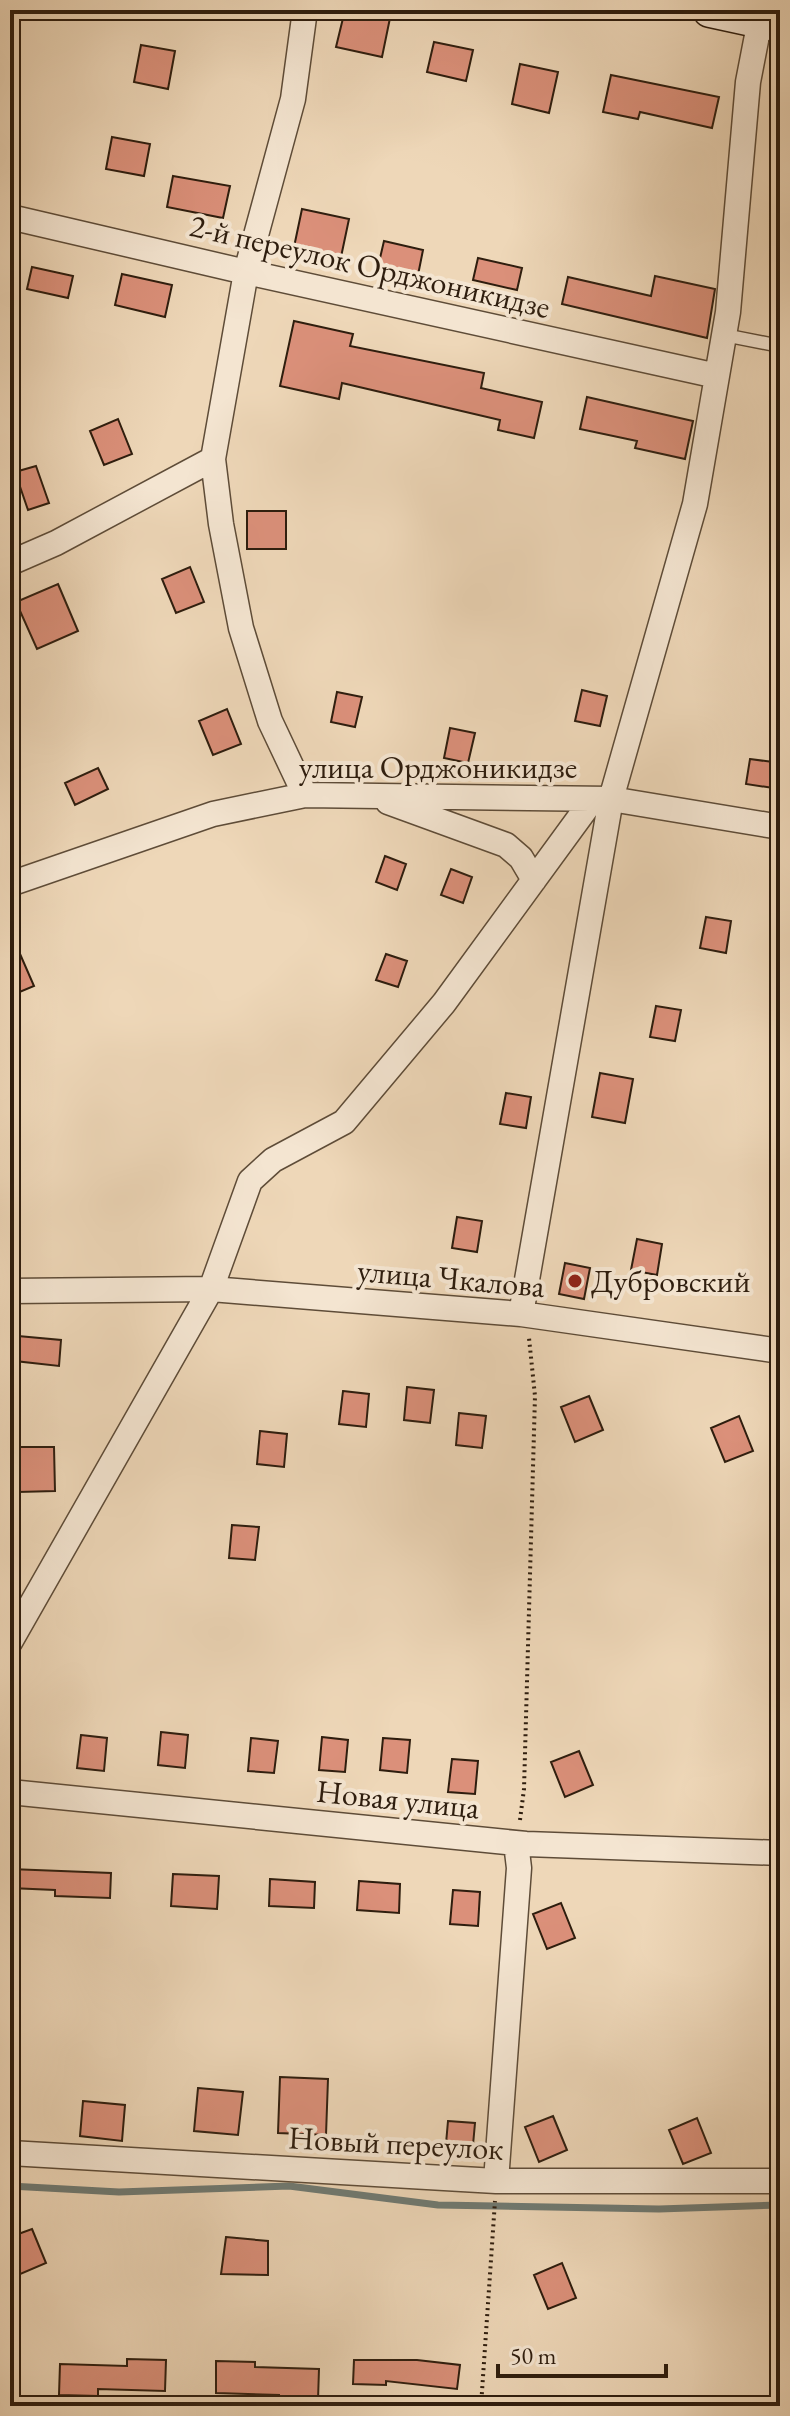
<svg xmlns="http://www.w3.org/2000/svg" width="790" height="2416" viewBox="0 0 790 2416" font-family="'EB Garamond',serif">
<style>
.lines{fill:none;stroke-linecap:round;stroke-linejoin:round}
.stream{stroke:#6f7a73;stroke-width:7}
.building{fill:#db907a;stroke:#2e1d0e;stroke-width:2}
.lane-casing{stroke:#5e4c38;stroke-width:15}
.street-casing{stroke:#5e4c38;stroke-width:27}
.secondary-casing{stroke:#2e1d0e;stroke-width:37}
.path{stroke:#2e1d0e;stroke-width:4;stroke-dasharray:2 4;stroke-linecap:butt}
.lane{stroke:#f4e5d1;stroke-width:12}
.street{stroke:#f4e5d1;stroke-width:24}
.secondary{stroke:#f4e5d1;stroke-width:34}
.poi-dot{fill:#8f2418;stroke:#f4e5d1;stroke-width:3}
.labels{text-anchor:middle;stroke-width:8;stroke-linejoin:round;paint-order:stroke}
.street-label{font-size:32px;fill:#2e1d0e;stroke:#f4e5d1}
.poi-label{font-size:32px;fill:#2e1d0e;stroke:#f4e5d1;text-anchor:start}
</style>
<rect width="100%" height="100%" fill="#eed7b8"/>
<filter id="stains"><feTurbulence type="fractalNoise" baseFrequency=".0025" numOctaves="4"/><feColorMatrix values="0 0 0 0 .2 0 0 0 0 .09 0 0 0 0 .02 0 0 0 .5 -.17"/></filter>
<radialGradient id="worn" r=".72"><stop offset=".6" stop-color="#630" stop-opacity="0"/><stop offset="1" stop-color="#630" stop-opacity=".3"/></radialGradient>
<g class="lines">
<!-- stream -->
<path class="stream" d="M10,2186L119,2192L289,2186L438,2205L659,2209L780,2205"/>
</g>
<!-- building -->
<path class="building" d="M345,10L390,18L382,57L336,47Z
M434,42L473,50L466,81L427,72Z
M141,45L175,51L168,89L134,82Z
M520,64L558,72L549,113L512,104Z
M611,75L719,97L712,128L640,112L638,119L603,112Z
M112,137L150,144L144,176L106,169Z
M173,176L230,186L223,218L167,207Z
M302,209L349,219L341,257L294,247Z
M384,241L423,250L417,280L377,271Z
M478,258L522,268L517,290L473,280Z
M32,267L73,276L68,298L27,289Z
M122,274L172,285L165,317L115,305Z
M655,276L715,289L707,338L562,304L568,277L651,296Z
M294,321L353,334L350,346L484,373L481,388L542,402L534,438L498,430L500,420L342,383L339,399L280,386Z
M587,397L693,421L685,459L635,448L637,441L580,429Z
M118,419L132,454L104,465L90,431Z
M36,466L49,503L28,510L15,472Z
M247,511H286V549H247Z
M190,567L204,602L176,613L162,579Z
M58,584L78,631L37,649L16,602Z
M582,690L607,696L600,726L575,721Z
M337,692L362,697L355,727L331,722Z
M227,709L241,744L213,755L199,721Z
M450,728L475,733L468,763L444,758Z
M750,759L780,763V789L746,784Z
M98,768L108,789L75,805L65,783Z
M385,856L406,864L397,890L376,882Z
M451,869L472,877L463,903L441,895Z
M706,917L731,921L726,953L700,948Z
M10,931L34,986L10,996Z
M386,954L407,961L398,987L376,980Z
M656,1006L681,1010L675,1041L650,1037Z
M600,1073L633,1079L625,1123L592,1117Z
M506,1093L531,1097L526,1128L500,1124Z
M457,1217L482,1221L477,1252L452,1248Z
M637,1239L662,1244L657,1275L631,1270Z
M565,1263L590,1268L584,1299L559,1294Z
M18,1336L61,1340L59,1366L15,1361Z
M407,1387L434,1390L430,1423L404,1420Z
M343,1391L369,1394L366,1427L339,1424Z
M589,1396L603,1430L575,1442L561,1407Z
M459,1413L486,1416L482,1448L456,1445Z
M739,1416L753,1451L725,1462L711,1428Z
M260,1431L287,1434L284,1467L257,1464Z
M17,1447H54L55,1491L18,1492Z
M232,1525L259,1527L255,1560L229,1558Z
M161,1732L188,1735L185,1768L158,1765Z
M81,1735L107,1738L104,1771L77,1768Z
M322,1737L348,1740L345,1772L319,1770Z
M251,1738L278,1741L274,1773L248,1771Z
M383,1738L410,1740L407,1773L380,1770Z
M579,1751L593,1785L565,1797L551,1762Z
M452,1759L478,1761L475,1794L448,1792Z
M10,1869L111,1873L110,1898L55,1896V1890L10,1888Z
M173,1874L219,1876L217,1909L171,1906Z
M270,1879L315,1882L314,1908L269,1906Z
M359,1881L400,1884L399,1913L357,1910Z
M453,1890L480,1892L478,1926L450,1924Z
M561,1903L575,1938L547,1949L533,1914Z
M280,2077L328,2079L326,2135L278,2133Z
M198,2088L243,2092L238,2135L194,2131Z
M83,2101L125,2105L122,2141L80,2136Z
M553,2116L567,2150L539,2162L525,2127Z
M697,2118L711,2153L683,2164L669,2130Z
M448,2121L475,2123L472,2156L445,2155Z
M32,2229L46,2263L18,2275L10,2256V2237Z
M226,2237L268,2241V2275L221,2274Z
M562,2263L576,2298L548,2309L534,2275Z
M127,2359L166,2360L165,2391L98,2389V2396L59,2395L60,2364L127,2366Z
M354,2360H417L460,2365L457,2389L386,2381V2385L353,2384Z
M216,2361L255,2362V2367L319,2369L318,2400L279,2399V2395L216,2393Z"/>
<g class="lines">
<!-- lane casing -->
<g class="lane-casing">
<path id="lane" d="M724,335L780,346"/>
</g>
<!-- street casing -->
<g class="street-casing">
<path id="street" d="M10,217L246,272L717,376
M10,563L56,543L213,459
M305,795L270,721L241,628L221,524L213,459L246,272L293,99L305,10
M388,802L506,845L521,858L534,880
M10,884L213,814L305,795L611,799L780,827
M10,1291L211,1289L521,1314L780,1351
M521,1314L611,799L695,504L728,312L748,82L760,20
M10,1642L211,1289L250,1181L273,1160L344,1122L444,1003L593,799
M10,1792L526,1844L780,1853
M10,2153L496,2181H780
M496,2181L519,1868L516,1843"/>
</g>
<!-- secondary casing -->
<g class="secondary-casing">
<path id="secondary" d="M710,10L780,25"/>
</g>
<!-- path -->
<path class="path" d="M520,1820L524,1789L535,1396L529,1338
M481,2406L495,2201"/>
<!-- lane -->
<use href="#lane" class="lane"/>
<!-- street -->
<use href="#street" class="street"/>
<!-- secondary -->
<use href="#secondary" class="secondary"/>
</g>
<!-- markers -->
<circle class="poi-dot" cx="575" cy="1281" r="8"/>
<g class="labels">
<!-- street labels -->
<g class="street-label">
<text transform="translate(370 266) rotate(13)" y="11">2-й переулок Орджоникидзе</text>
<text x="438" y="778">улица Орджоникидзе</text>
<text transform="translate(451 1278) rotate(5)" y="11">улица Чкалова</text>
<text transform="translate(398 1799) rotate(6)" y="11">Новая улица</text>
<text transform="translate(396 2143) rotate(3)" y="11">Новый переулок</text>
</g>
<!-- poi labels -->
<g class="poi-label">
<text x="591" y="1292">Дубровский</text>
</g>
</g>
<!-- margin -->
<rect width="790" height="2416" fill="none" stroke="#eed7b8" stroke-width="40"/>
<rect x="12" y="12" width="766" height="2392" fill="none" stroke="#2e1d0e" stroke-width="4"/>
<rect x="20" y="20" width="750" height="2376" fill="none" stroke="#2e1d0e" stroke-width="2"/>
<!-- scale -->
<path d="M498 2364v12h168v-12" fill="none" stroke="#2e1d0e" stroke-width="4"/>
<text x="510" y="2364" font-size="24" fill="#2e1d0e" stroke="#f4e5d1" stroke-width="6" paint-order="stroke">50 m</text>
<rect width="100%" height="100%" filter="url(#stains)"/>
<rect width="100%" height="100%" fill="url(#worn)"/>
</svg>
